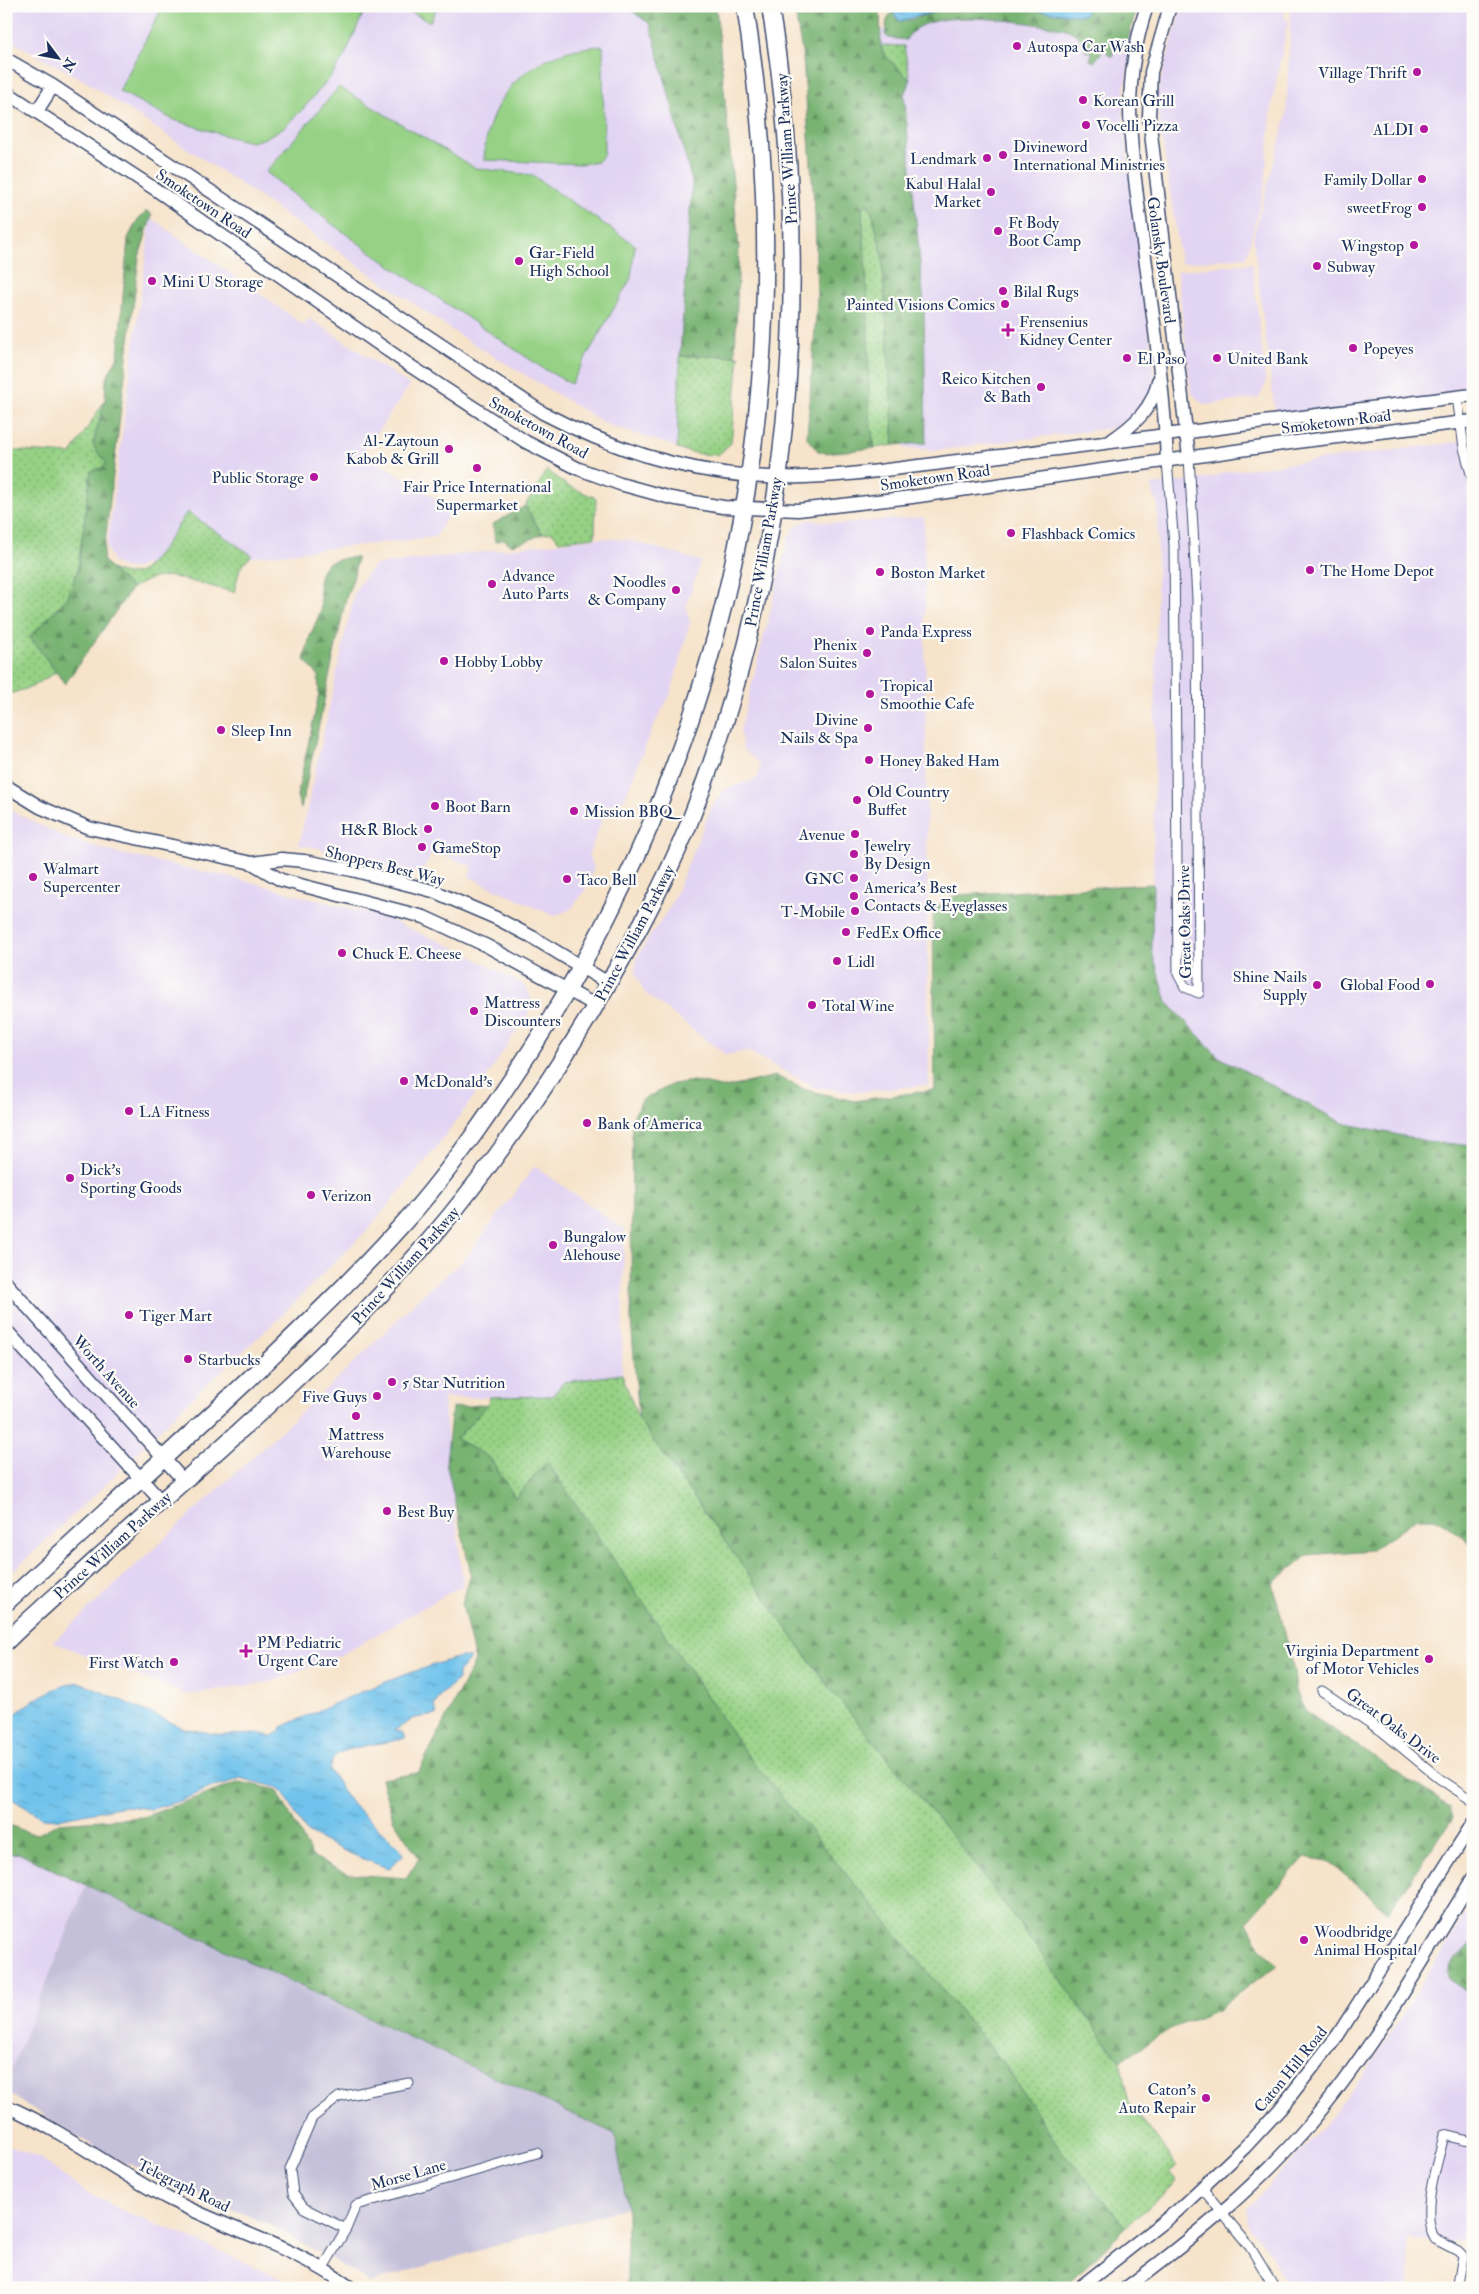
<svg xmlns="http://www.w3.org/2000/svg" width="1479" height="2294" viewBox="0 0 1479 2294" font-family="'IM FELL Double Pica',serif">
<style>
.built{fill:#e2d4f3}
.industrial{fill:#c5c0da}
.grass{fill:url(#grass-dots);stroke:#588072}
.forest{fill:url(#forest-firs);stroke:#4a7168}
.park{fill:url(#park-crowns);stroke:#588072}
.pitch{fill:#96d185;stroke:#588072}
.water{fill:url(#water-ripples);stroke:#4678a5}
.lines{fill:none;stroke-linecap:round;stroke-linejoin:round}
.street-casing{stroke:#3c4a6e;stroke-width:11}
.secondary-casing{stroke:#3c4a6e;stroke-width:15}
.highway-casing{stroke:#3c4a6e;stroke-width:19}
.street{stroke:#fff;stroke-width:9}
.secondary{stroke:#fff;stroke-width:12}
.highway{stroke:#fff;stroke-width:16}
.poi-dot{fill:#b5179e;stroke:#fdfcf7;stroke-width:2}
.labels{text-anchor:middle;stroke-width:4.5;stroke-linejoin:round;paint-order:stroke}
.poi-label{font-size:16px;fill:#1b2f5e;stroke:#fdfcf7;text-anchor:start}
.street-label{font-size:16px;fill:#1b2f5e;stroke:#fdfcf7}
</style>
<defs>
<pattern id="grass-dots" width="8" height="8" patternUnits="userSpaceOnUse" patternTransform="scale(1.25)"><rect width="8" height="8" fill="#96d185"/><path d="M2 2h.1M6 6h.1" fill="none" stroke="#7aaa70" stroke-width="1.8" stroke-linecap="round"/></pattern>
<pattern id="forest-firs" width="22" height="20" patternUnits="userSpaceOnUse" patternTransform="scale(1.25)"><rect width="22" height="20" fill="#78b372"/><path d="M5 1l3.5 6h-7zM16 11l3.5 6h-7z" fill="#629261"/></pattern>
<pattern id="park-crowns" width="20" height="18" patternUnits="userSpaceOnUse" patternTransform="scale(1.25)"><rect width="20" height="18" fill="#96d185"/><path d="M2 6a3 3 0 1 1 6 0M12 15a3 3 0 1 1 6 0" fill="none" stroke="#7aaa70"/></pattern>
<pattern id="water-ripples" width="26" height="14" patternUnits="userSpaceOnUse" patternTransform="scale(1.25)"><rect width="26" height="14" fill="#70c2ec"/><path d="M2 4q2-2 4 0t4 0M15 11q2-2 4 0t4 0" fill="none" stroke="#5b9ec2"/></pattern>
</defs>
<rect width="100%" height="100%" fill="#fdfcf7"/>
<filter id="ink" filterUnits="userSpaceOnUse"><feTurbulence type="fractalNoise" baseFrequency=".02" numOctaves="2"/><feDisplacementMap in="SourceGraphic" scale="10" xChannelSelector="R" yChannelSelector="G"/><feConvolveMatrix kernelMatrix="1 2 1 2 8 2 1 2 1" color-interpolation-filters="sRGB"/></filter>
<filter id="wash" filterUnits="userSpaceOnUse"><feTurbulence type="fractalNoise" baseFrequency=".0096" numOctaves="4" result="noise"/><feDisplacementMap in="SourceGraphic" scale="20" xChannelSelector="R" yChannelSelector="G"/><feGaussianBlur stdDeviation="1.12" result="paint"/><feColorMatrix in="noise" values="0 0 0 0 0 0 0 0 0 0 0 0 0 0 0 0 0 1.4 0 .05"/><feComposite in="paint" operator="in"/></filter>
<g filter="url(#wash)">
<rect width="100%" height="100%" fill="#f6e3ca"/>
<!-- built -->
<path class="built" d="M6,6H625L650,24L692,182L680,356L677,447L608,425L462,337L242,185L85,81L6,38Z
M1182,6H1286L1284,17L1288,20L1272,104L1265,185L1246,257L1181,263L1156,98Z
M1291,6H1473V395L1276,420L1253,238L1286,118Z
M986,11L1134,31L1123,98L1124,125L1154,372L1153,385L1145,406L1123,424L1112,428L937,450L904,448L897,231L850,38L952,13Z
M151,218L304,325L309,318L410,385L363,453L452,509L435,537L152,568L144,564L138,568L126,569L114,563L107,548Z
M1252,263L1266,383L1259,398L1204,405L1191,392L1177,271Z
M1473,440V1146L1426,1141L1343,1123L1219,1057L1167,1002L1152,952L1158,505L1150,485L1211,478L1225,472Z
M924,517L929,1085L856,1092L814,1087L747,1051L726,1055L644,992L635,972L637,956L671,905L712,806L725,789L757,779L760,764L743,749L740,731L789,536L797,525L809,520L842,524Z
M597,538L628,540L701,561L686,607L690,622L671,693L651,731L624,800L608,805L588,856L594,867L584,892L571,909L554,916L469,877L472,866L432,852L428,862L418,873L332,855L319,848L299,845L355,590L374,565Z
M6,808L68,839L113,852L256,883L289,893L383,917L462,951L522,984L529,992L532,1002L530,1010L473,1098L432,1153L368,1229L276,1321L176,1413L103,1487L6,1578Z
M535,1166L624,1230L622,1374L564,1382L552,1396L443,1398L463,1585L341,1655L271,1682L188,1695L53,1642L354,1363L425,1292L464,1260Z
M18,1853L86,1885L6,2082V1855Z
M1473,1903V2238L1439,2244L1407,2237L1410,2288H1287L1270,2253L1247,2224L1246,2209L1316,2136L1364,2075Z
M6,2145L40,2158L83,2191L130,2214L176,2232L304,2288H6Z"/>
<!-- industrial -->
<path class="industrial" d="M86,1885L615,2134L627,2207L368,2283L357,2274L272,2226L108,2155L6,2092V2082Z"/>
<!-- grass -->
<path class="grass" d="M884,45L904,46L910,80L885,56L881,47Z
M867,203L873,216L882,253L894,445L875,448L869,418L862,207Z
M680,356H739L731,443L718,455L700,454L677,449Z
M105,400L93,444L97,452L107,463L100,469L91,472L78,569L68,597L30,637L56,672L32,687L6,695V450L71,454Z
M547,470L566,485L596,498L595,537L559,541L552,532L542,534L525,506Z
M187,512L252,555L240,568L234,592L170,576L153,578L132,588L110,569C118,572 128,576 137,573C152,569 177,526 187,512Z
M622,1374L639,1420L830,1689L975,1864L1120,2061L1129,2102L1177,2166L1170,2174L1177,2182L1126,2227L1061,2150L1001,2060L748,1756L547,1462L515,1498L490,1458L456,1439L488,1404L489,1397L552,1396L564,1382Z"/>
<!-- forest -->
<path class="forest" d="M625,6H716L739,247L735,356H680L692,182L650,24Z
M794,6H880L881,47L885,56L910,80L908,88L904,94L924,305L926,443L894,445L882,253L873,216L867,203L862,207L868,309L869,418L875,448L826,453L818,451L807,438L817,300L815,216L803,58Z
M969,6L1009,7L1076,15H1084L1090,6H1137L1128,40L1112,43L1113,55L1111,57L1104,49L1094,62L1090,60L1092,53L1090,51L1086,52C1082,37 1077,33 1063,28C1028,24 926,2 906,40L889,38L885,35L887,20L892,12L896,17L910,20L947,8Z
M147,211L152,215L139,257L103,559L110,569L132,588L65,684L30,637L68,597L78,569L91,471L100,469L107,463L97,452L93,444L105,400L106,379L118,356L128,238L138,219Z
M525,506L542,534L529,540L511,545L504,539L495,542L493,524Z
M344,558H357L353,579L346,598L301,809L297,796L319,694L318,675L304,660L310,636L321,610L319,582L322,570L328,563Z
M1153,884L1152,952L1167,1002L1219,1057L1343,1123L1426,1141L1473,1146V1548L1464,1537L1435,1518H1417L1372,1550L1308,1555L1273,1583L1294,1671L1296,1691L1305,1711L1450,1807L1453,1818L1388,1911L1328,1861L1304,1857L1247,1922L1261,1948L1276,1965L1218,2010L1170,2029L1120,2061L975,1864L830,1689L639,1420L631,1319L632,1119L642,1100L673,1084L694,1081L725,1088L776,1076L806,1090L854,1101L935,1090L933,909L956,895Z
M488,1404L456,1439L490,1458L515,1498L547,1462L748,1756L1001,2060L1061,2150L1126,2227L1073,2279L1061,2288H627V2207L615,2134L18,1853L6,1855V1824L36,1835L59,1823L143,1817L240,1782L277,1790L312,1856L347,1874L406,1878L419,1858L393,1819L381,1779L418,1773L475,1661L462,1604L471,1574L446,1462L452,1408Z
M1473,1941V1995L1449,1979L1447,1972L1452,1963Z"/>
<!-- park -->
<path class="park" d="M399,6H438L430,22Z"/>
<!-- pitch -->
<path class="pitch" d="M163,6H348L363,14L345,55L333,74L303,109L283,128L263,139L251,142L230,137L174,120L119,91Z
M603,46L604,154L598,162L581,164L484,160C487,90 535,49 603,46Z
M339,87L475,168L532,175L635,245L631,278L571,384L544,369C450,305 353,245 266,172Z"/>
<!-- water -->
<path class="water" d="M892,6H969L947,8L900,21L892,12Z
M969,6H1090L1084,15H1076L1009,7Z
M460,1657L471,1658L458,1673V1679L441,1695L434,1706L437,1715L415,1718L395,1730L402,1732L406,1738C390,1743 348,1746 336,1755C332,1759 331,1764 329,1769L350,1802L399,1847L403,1855L390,1868C375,1865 313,1839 305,1829C295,1817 290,1800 280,1788L240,1778L224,1785L212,1787L183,1800L152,1809L125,1806L57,1819L43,1818L12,1799L6,1790V1723C25,1703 52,1687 79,1682L186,1729L221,1735L261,1734L272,1736L279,1732L282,1727C340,1701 398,1674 460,1657Z"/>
</g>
<g filter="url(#ink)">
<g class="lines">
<!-- street casing -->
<g class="street-casing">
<path id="street" d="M1457,397L1464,448L1473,481
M1167,461L1174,545L1178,974L1185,987L1199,993L1197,599L1189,457
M1322,1691L1383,1732L1440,1779L1473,1801
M1202,2188L1250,2247L1275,2288
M346,2229L304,2208L293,2194L290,2169L312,2118L339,2097L409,2083
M323,2268L346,2229L356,2205L537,2153
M1457,2288L1463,2256L1458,2251L1435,2239C1419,2214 1438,2163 1444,2135L1473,2142"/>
</g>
<!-- secondary casing -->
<g class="secondary-casing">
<path id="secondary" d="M1147,6C1120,85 1131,148 1141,227C1151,305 1164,382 1167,461
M1170,6L1151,72L1149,116L1189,457
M6,59L53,86L543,413C608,447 677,470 751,476C824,482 909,466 983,458C1146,439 1309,415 1473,395
M6,92L158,191L409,365L526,442L579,469L620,484L671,498L723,507L798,510L912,497L1304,441L1473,421
M37,111L53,86
M1112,440C1134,425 1153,408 1158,381
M6,786L40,807L89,828L252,863L281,880L424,917L487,946L595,1005
M252,863L282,859L304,861L352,870L433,891L496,918L532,937L608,983
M6,1283L183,1480
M6,1330L161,1501
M6,2106C65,2131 114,2171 171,2200C231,2230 296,2247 351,2288
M1079,2288L1177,2211L1245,2147L1280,2109L1338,2035L1473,1823
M1126,2288C1191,2240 1254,2189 1307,2127C1372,2051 1421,1963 1473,1878"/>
</g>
<!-- highway casing -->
<g class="highway-casing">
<path id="highway" d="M6,1603C86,1529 167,1456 246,1382C304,1326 363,1270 416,1209C458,1160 495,1105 531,1050C734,734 804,377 745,6
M6,1642C33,1615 63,1590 91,1564C197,1468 309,1375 405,1268C476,1190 536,1104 591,1013C627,952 661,892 688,826C791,569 815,278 770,6"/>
</g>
<!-- street -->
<use href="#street" class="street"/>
<!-- secondary -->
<use href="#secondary" class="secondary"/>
<!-- highway -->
<use href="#highway" class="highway"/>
</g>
</g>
<!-- markers -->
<g class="poi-dot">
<circle cx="1017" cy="46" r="5"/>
<circle cx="1417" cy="72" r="5"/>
<circle cx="1083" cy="100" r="5"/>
<circle cx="1086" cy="125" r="5"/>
<circle cx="1424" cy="129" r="5"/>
<circle cx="1003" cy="155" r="5"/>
<circle cx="987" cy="158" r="5"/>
<circle cx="1422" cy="179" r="5"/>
<circle cx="991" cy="192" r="5"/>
<circle cx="1422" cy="207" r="5"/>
<circle cx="998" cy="231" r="5"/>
<circle cx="1414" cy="245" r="5"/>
<circle cx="519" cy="261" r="5"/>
<circle cx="1317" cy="266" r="5"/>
<circle cx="152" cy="281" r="5"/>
<circle cx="1003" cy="291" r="5"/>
<circle cx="1005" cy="304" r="5"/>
<path d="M1005.5 322.5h5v5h5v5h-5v5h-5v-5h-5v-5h5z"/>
<circle cx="1353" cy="348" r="5"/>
<circle cx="1127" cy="358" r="5"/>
<circle cx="1217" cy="358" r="5"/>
<circle cx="1041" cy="387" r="5"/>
<circle cx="449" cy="449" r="5"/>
<circle cx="477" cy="468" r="5"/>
<circle cx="314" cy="477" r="5"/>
<circle cx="1011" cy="533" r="5"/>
<circle cx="1310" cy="570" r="5"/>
<circle cx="880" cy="572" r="5"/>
<circle cx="492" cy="584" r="5"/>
<circle cx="676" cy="590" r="5"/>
<circle cx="870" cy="631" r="5"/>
<circle cx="867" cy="653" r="5"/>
<circle cx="444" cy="661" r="5"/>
<circle cx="870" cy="694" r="5"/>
<circle cx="868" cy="728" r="5"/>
<circle cx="221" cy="730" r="5"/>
<circle cx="869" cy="760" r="5"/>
<circle cx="857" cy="800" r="5"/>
<circle cx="435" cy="806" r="5"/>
<circle cx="574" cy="811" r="5"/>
<circle cx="428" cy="829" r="5"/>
<circle cx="855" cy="834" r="5"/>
<circle cx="422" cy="847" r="5"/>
<circle cx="854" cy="854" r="5"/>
<circle cx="33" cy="877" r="5"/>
<circle cx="854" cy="878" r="5"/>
<circle cx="567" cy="879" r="5"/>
<circle cx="854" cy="896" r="5"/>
<circle cx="855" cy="911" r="5"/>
<circle cx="846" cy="932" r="5"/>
<circle cx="342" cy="953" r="5"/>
<circle cx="837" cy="961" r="5"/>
<circle cx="1430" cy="984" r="5"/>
<circle cx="1317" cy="985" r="5"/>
<circle cx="812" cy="1005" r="5"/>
<circle cx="474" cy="1011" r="5"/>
<circle cx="404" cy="1081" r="5"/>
<circle cx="129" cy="1111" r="5"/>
<circle cx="587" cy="1123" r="5"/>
<circle cx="70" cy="1178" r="5"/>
<circle cx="311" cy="1195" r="5"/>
<circle cx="553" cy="1245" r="5"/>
<circle cx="129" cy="1315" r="5"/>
<circle cx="188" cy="1359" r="5"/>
<circle cx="392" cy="1382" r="5"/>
<circle cx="377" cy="1396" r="5"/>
<circle cx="356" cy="1416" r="5"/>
<circle cx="387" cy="1511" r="5"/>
<path d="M243.5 1643.5h5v5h5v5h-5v5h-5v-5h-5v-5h5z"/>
<circle cx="1429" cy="1659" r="5"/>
<circle cx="174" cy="1662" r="5"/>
<circle cx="1304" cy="1940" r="5"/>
<circle cx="1206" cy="2098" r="5"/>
</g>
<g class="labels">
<!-- poi labels -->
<g class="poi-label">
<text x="1027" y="52">Autospa Car Wash</text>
<text x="1407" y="78" text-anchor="end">Village Thrift</text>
<text x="1093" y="106">Korean Grill</text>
<text x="1096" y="131">Vocelli Pizza</text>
<text x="1414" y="135" text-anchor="end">ALDI</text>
<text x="1013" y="152">Divineword<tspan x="1013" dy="18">International Ministries</tspan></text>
<text x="977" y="164" text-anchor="end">Lendmark</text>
<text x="1412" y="185" text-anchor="end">Family Dollar</text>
<text x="981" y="189" text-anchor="end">Kabul Halal<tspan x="981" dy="18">Market</tspan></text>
<text x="1412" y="213" text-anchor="end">sweetFrog</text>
<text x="1008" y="228">Ft Body<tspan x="1008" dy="18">Boot Camp</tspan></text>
<text x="1404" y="251" text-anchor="end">Wingstop</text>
<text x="529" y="258">Gar-Field<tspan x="529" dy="18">High School</tspan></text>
<text x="1327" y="272">Subway</text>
<text x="162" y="287">Mini U Storage</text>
<text x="1013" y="297">Bilal Rugs</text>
<text x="995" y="310" text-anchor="end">Painted Visions Comics</text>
<text x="1019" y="327">Frensenius<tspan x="1019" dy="18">Kidney Center</tspan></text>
<text x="1363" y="354">Popeyes</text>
<text x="1137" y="364">El Paso</text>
<text x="1227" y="364">United Bank</text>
<text x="1031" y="384" text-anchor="end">Reico Kitchen<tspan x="1031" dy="18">&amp; Bath</tspan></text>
<text x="439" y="446" text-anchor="end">Al-Zaytoun<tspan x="439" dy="18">Kabob &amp; Grill</tspan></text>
<text x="304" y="483" text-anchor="end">Public Storage</text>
<text x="477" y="492" text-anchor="middle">Fair Price International<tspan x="477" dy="18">Supermarket</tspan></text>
<text x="1021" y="539">Flashback Comics</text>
<text x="1320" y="576">The Home Depot</text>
<text x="890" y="578">Boston Market</text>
<text x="502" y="581">Advance<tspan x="502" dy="18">Auto Parts</tspan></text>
<text x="666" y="587" text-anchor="end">Noodles<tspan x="666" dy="18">&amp; Company</tspan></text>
<text x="880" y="637">Panda Express</text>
<text x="857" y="650" text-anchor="end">Phenix<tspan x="857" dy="18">Salon Suites</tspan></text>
<text x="454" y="667">Hobby Lobby</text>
<text x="880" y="691">Tropical<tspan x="880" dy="18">Smoothie Cafe</tspan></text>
<text x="858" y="725" text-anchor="end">Divine<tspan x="858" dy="18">Nails &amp; Spa</tspan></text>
<text x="231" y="736">Sleep Inn</text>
<text x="879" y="766">Honey Baked Ham</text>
<text x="867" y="797">Old Country<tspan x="867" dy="18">Buffet</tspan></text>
<text x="445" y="812">Boot Barn</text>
<text x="584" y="817">Mission BBQ</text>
<text x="418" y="835" text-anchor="end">H&amp;R Block</text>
<text x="845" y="840" text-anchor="end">Avenue</text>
<text x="864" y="851">Jewelry<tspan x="864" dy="18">By Design</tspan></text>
<text x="432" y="853">GameStop</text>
<text x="43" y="874">Walmart<tspan x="43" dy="18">Supercenter</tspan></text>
<text x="844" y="884" text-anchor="end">GNC</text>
<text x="577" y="885">Taco Bell</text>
<text x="864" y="893">America's Best<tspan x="864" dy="18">Contacts &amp; Eyeglasses</tspan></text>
<text x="845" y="917" text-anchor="end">T-Mobile</text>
<text x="856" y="938">FedEx Office</text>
<text x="352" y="959">Chuck E. Cheese</text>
<text x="847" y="967">Lidl</text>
<text x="1307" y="982" text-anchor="end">Shine Nails<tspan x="1307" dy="18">Supply</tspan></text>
<text x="1420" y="990" text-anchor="end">Global Food</text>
<text x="484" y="1008">Mattress<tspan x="484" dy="18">Discounters</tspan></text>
<text x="822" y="1011">Total Wine</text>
<text x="414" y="1087">McDonald's</text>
<text x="139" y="1117">LA Fitness</text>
<text x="597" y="1129">Bank of America</text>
<text x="80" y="1175">Dick's<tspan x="80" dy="18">Sporting Goods</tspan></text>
<text x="321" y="1201">Verizon</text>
<text x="563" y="1242">Bungalow<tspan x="563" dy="18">Alehouse</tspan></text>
<text x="139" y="1321">Tiger Mart</text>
<text x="198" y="1365">Starbucks</text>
<text x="402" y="1388">5 Star Nutrition</text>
<text x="367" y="1402" text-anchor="end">Five Guys</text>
<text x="356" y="1440" text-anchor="middle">Mattress<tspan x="356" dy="18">Warehouse</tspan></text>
<text x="397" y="1517">Best Buy</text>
<text x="257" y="1648">PM Pediatric<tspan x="257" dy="18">Urgent Care</tspan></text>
<text x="1419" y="1656" text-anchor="end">Virginia Department<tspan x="1419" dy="18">of Motor Vehicles</tspan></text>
<text x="164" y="1668" text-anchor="end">First Watch</text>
<text x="1314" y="1937">Woodbridge<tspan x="1314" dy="18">Animal Hospital</tspan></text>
<text x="1196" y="2095" text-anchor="end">Caton's<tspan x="1196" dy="18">Auto Repair</tspan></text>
</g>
<!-- street labels -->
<g class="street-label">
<text transform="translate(786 149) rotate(-94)" y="6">Prince William Parkway</text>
<text transform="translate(204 203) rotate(34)" y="6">Smoketown Road</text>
<text transform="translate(1162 260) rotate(82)" y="6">Golansky Boulevard</text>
<text transform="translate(1336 421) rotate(-7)" y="6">Smoketown Road</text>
<text transform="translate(539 427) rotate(29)" y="6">Smoketown Road</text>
<text transform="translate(935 477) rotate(-8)" y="6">Smoketown Road</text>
<text transform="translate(763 552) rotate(-80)" y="6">Prince William Parkway</text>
<text transform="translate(385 865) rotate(14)" y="6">Shoppers Best Way</text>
<text transform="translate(1184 922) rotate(-91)" y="6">Great Oaks Drive</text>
<text transform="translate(634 933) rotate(-62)" y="6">Prince William Parkway</text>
<text transform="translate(405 1265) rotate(-48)" y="6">Prince William Parkway</text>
<text transform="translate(107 1371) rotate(48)" y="6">Worth Avenue</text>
<text transform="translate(112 1545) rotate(-42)" y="6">Prince William Parkway</text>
<text transform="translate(1394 1725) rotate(37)" y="6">Great Oaks Drive</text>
<text transform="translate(1290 2069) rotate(-51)" y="6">Caton Hill Road</text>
<text transform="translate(408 2174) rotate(-16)" y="6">Morse Lane</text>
<text transform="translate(184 2185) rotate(26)" y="6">Telegraph Road</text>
</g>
</g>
<!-- margin -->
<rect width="1479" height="2294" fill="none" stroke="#fdfcf7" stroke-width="25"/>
<!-- north arrow -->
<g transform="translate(58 58) rotate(122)" stroke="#fdfcf7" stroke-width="4" paint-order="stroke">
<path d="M0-4L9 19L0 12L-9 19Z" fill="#1b2f5e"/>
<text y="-8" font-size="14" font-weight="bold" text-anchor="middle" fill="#1b2f5e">N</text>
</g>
</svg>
